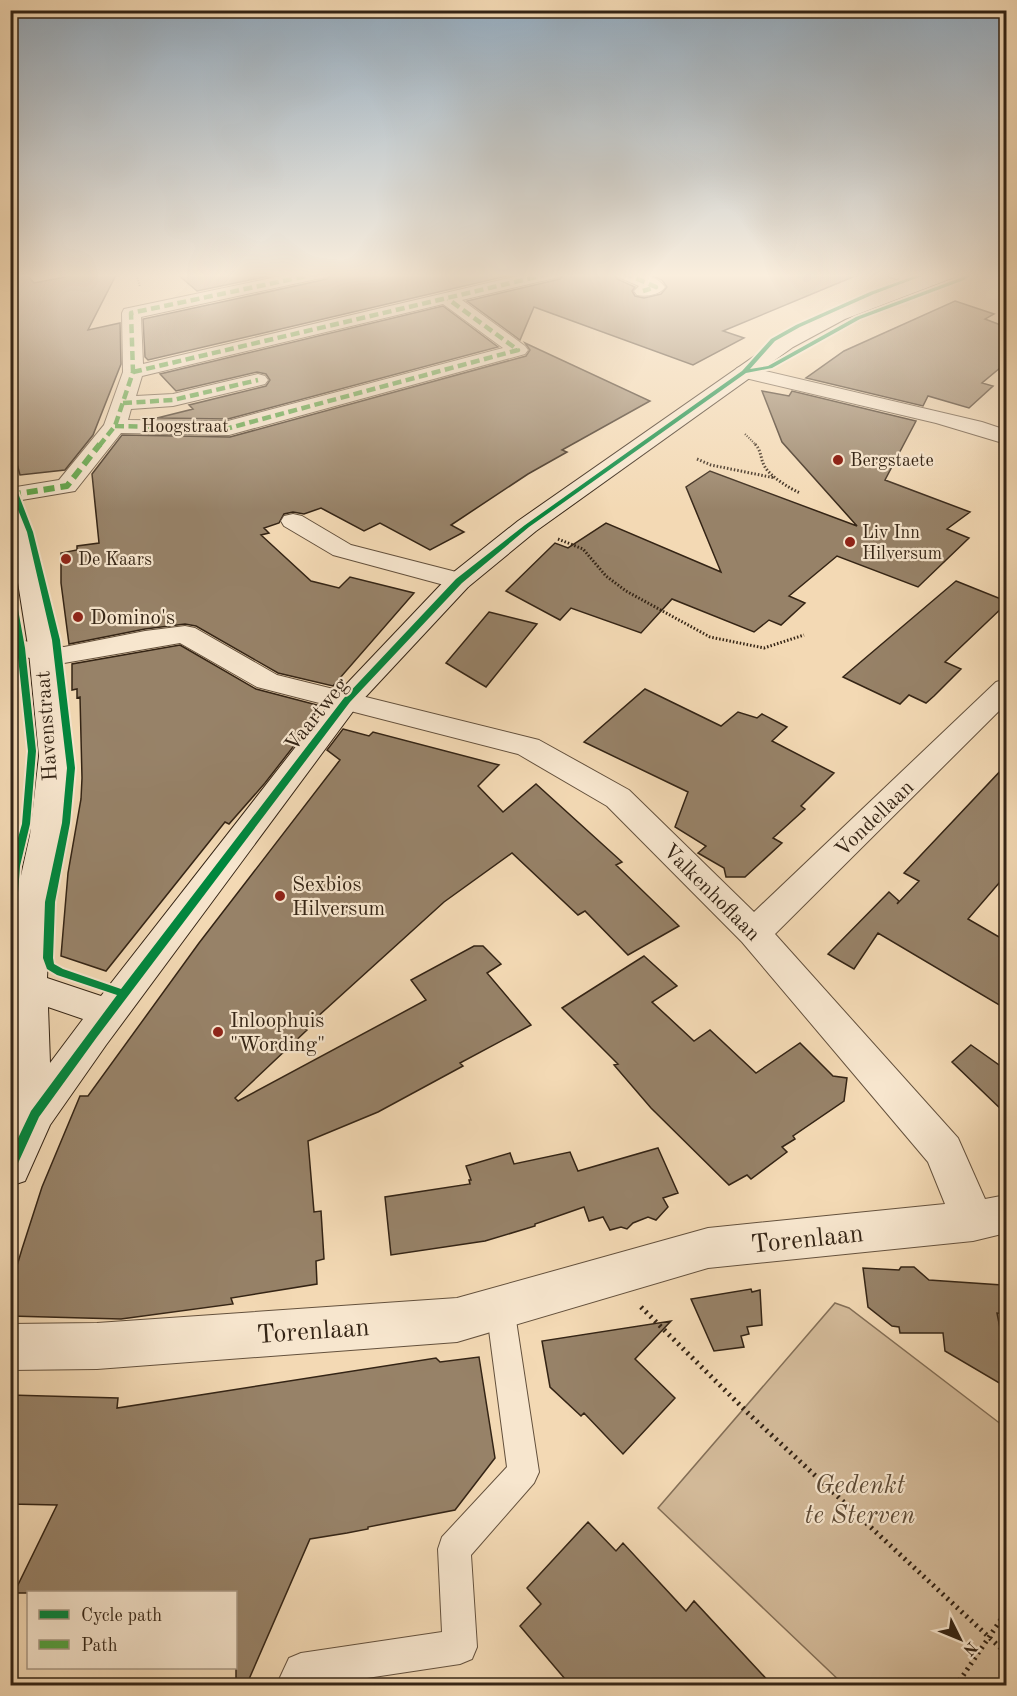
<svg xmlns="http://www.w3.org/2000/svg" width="1017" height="1696" viewBox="0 0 1017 1696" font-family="'Old Standard TT',serif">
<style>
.green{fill:#d3ba99;stroke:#846f57;stroke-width:1.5}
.building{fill:#978268;stroke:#342415;stroke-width:1.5}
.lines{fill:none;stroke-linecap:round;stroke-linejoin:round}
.lane-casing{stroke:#64513d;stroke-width:2}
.street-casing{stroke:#64513d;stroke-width:2}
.secondary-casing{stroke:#342415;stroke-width:2}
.path-far2{stroke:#342415;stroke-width:2;stroke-dasharray:1 1.5;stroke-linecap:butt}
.path-far1{stroke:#342415;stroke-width:3;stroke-dasharray:1.5 2;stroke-linecap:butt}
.path{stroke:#342415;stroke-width:5;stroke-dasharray:2 4.5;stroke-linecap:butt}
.lane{fill:#f7e6ce;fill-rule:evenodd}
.street{fill:#f7e6ce;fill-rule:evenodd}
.secondary{fill:#f7e6ce;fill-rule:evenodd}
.quiet-far1{stroke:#53a340;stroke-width:4.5;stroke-dasharray:9 4.5;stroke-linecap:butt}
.quiet{stroke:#53a340;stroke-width:6;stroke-dasharray:11 6;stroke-linecap:butt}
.cycleway-casing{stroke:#f7e6ce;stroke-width:4}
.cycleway{fill:#00873e;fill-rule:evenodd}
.poi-dot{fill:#8f2418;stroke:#f7e6ce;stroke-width:2}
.labels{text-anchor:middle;stroke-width:4.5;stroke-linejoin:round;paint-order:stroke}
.far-street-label{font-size:18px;fill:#342415;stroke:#f7e6ce}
.far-poi-label{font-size:18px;fill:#342415;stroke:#f7e6ce;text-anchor:start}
.poi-label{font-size:21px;fill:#342415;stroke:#f7e6ce;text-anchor:start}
.street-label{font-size:21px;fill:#342415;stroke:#f7e6ce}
.near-street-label{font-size:26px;fill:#342415;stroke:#f7e6ce}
.near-park-label{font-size:26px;font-style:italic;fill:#5c4a36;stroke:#f7e6ce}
</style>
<rect width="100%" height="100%" fill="#f3d9b4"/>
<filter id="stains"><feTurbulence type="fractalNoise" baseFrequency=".00333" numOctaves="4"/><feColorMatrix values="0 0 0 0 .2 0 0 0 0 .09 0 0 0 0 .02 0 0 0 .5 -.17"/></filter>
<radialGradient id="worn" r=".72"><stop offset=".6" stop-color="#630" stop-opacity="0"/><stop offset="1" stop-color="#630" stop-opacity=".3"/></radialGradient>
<!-- green -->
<path class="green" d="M835,1303L849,1308L1006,1428V1685H844L658,1508Z"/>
<!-- building -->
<path class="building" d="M10,273H25L34,283L86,273H117L88,330L120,323L121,364L93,435L65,470L20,475L10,437Z
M176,273H284L197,291Z
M332,273H520L148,360L145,357L143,319L327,279Z
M564,273H613L617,279L635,287L632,291L635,296L644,298L661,294L667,287L662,280L646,273L860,274L723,331L744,338L693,365L534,307L520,340L467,301L560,279Z
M955,301L994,314L985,319L1006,327V363L982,383L993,386L969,408L928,396L923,406L806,378L844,351Z
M443,306L498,347L228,419L157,418L193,409L189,405L266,386L270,380L266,374L257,372L176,391L160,374Z
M525,343L650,401L562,450L567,452L528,474L451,525L464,532L430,550L380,523L364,531L321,508L304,514L293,512L284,514L279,523L264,528L269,533L261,535L311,581L339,588L350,577L414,593L333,686L278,673L196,626L185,624L145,629L69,644L61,583V553L77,550V546L99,543L92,474L122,435L230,437L526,356L530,350Z
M762,391L789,396L792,391L916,421L885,480L970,512L947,529L969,538L918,587L837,556L789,596L805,603L781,625L769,620L754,632L672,599L641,633L571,608L560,620L506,591L555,543L568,548L606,523L721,572L686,487L710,471L857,526L782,442Z
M956,581L1006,601V604L945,662L961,669L934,696L926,703L909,695L900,704L843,677Z
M489,612L537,624L486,687L446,663Z
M180,645L256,689L317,705L309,719L314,720L265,783L229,824L225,822L106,971L61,956L68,873L81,799L82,778L80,697L77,698V689L72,690V664Z
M645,689L721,726L738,712L757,718L762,714L787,727L772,741L834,773L801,806L805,809L773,838L782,843L745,877H726L724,868L698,853L706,846L675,827L688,792L584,742Z
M343,729L369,736L373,732L499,765L478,786L503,812L536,784L622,862L616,865L679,926L628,955L585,911L578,915L512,853L444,902L305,1028L307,1030L235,1098L238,1101L426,1000L411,980L474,946H483L501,964L487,973L531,1025L460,1063L463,1066L378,1112L308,1141L314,1212L321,1211L324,1259L316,1261L317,1284L231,1298L233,1304L121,1319L10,1316V1289L22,1249L42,1187L80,1096H88L199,943L340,760L327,750Z
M1006,765V875L968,919L1006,941V1009L878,933L854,969L828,954L889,892L899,901L897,904L919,881L904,873Z
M644,956L677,986L652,1002L694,1041L710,1030L756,1073L800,1043L833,1076L847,1078L844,1101L793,1136L795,1139L782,1147L787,1152L751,1179L747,1175L729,1185L651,1108L614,1065L618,1064L562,1008Z
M971,1045L1006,1070V1114L952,1062Z
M658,1148L678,1193L663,1198L668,1207L656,1220L648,1217L633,1223L627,1229L621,1227L610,1230L603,1217L589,1221L584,1207L535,1224V1226L485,1241L391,1255L385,1197L470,1184L469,1180H471L466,1166L510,1153L514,1164L570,1152L578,1171Z
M901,1267H914L929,1280L1002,1285L1006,1314L997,1313L1006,1358V1387L945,1351L943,1333H900L899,1327L892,1326L868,1307L863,1268L899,1270Z
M751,1289L752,1292L760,1290L762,1325L747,1327L749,1334L741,1336L744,1347L714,1351L691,1299Z
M671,1321L635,1359L675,1398L623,1454L584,1413L581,1416L550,1387L542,1341Z
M479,1357L495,1458L455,1510L368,1527V1529L347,1533L310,1539L246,1686H236V1593H14L57,1505L10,1504V1395L118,1398L117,1408L436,1358L440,1362Z
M588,1522L616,1551L623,1543L686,1611L694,1601L773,1686H571L520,1626L541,1604L527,1588Z"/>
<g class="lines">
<!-- lane casing -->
<g class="lane-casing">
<path id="lane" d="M500,1293L510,1297L514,1307L539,1472L534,1483L471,1555L477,1647L472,1659L460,1664L314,1686H276L289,1658L301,1653L442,1632L438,1549L442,1537L507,1467L486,1307L490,1297Z"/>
</g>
<!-- street casing -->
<g class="street-casing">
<path id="street" d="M295,273H330L327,277L321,278L141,317L143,364L530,273H562L559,277L462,300L525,346L528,350L525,354L229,435L121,433L75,491L10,502V488L59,480L104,425L123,372L122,313L124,309ZM443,304L503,348L228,421L128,420L131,409L173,406L265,384L268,380L265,376L258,374L173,394L136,396L142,376Z
M615,273C631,273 654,272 665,287C660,295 645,297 637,295L634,291L639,286L618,277Z
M886,273C900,273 922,269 932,281L929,285L923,286L889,277Z
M744,366L982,422L1006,430V444L936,423L737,376L734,372L737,368Z
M293,514L302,516L351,545L468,575L472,581L468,587L459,589L333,555L284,526L281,521L284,516Z
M185,626L195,628L277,675L539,740L629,790L754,912L996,682L1006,679V704L775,934L958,1138L985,1199L1006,1195V1233L973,1241L708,1268L457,1342L97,1369L10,1370V1324L97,1323L457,1298L708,1228L945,1204L928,1162L742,942L607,806L518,754L257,687L180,643L64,663L10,655V639L64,647L145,631Z"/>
</g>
<!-- secondary casing -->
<g class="secondary-casing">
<path id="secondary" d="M932,273H958L955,277L845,319L793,347L536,531L468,587L357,706L106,1045L50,1125L25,1181L10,1186V1123L15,1114L10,1047L11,957L17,894L30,835L39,756L29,652L16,570L10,553V507L19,509L22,514L42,570L57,652L69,756L62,835L51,894L47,978L101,996L337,694L450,575L518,521L779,339L831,311ZM48,1007L83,1019L50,1063Z"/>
</g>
<!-- path-far2 -->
<path class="path-far2" d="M136,273L140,287
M745,434L757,446"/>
<!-- path-far1 -->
<path class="path-far1" d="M755,444C762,451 760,459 765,467C771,477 789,488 800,493
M697,459L711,465L775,478
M558,539L583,549L606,576L626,591L710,637L764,648L804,635"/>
<!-- path -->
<path class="path" d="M641,1307L750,1415L1006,1653
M956,1686L1006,1612"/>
<!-- lane -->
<use href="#lane" class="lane"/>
<!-- street -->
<use href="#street" class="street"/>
<!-- secondary -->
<use href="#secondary" class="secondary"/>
<!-- quiet-far1 -->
<path class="quiet-far1" d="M624,273L656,287L643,291
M133,372L553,273
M123,403L173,400L258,380
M115,426L229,428L518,350L448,299
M99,446L115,426L133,372L131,313L321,273"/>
<!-- quiet -->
<path class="quiet" d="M10,495L67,486L100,444"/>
<!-- cycleway casing -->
<g class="cycleway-casing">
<path id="cycleway" d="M923,273H930L874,294L800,327L775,341L750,369L768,366L856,317L960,278L968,273H973L964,280L860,319L772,368L746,373L529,527L462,583L350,702L97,1037L39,1117L14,1172L10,1173V1155L31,1111L117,995L57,975L47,969L43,958L45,902L62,823L67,768L52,640L27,532L10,490V478L13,480L33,532L60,640L75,768L70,823L55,902L53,958L54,964L63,969L121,989L344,698L456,579L525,525L742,371L771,339L796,325L870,292Z
M10,585L14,587L25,648L36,751L30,824L20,866L15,933L10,936V866L22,824L28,751L17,648L10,610Z"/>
</g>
<!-- cycleway -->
<use href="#cycleway" class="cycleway"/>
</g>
<!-- sky -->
<linearGradient id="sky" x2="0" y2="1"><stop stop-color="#92aabe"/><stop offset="0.54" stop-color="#faeedd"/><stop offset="1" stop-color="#faeedd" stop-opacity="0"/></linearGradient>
<rect width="1017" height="510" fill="url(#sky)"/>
<!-- markers -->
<g class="poi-dot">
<circle cx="838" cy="460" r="6"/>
<circle cx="850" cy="542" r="6"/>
<circle cx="66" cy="559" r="6"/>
<circle cx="78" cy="617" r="6"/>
<circle cx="280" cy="896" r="6"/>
<circle cx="218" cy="1032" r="6"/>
</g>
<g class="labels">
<!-- far-street labels -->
<g class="far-street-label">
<text x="185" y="432">Hoogstraat</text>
</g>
<!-- far-poi labels -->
<g class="far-poi-label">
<text x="850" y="466">Bergstaete</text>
<text x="862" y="538">Liv Inn<tspan x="862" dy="21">Hilversum</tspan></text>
<text x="78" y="565">De Kaars</text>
</g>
<!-- poi labels -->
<g class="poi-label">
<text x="90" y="624">Domino's</text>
<text x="292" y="891">Sexbios<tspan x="292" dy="24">Hilversum</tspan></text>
<text x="230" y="1027">Inloophuis<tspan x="230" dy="24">"Wording"</tspan></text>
</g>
<!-- street labels -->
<g class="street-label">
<text transform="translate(316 714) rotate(-51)" y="7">Vaartweg</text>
<text transform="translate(46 726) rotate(-94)" y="7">Havenstraat</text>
<text transform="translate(874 818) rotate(-44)" y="7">Vondellaan</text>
<text transform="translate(712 892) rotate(45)" y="7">Valkenhoflaan</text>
</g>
<!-- near-street labels -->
<g class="near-street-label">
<text transform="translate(807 1238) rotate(-6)" y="9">Torenlaan</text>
<text transform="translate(313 1330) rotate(-4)" y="9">Torenlaan</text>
</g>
<!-- near-park labels -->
<g class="near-park-label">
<text x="860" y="1493">Gedenkt<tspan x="860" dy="30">te Sterven</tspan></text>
</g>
</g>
<!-- margin -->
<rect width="1017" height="1696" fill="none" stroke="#f3d9b4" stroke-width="36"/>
<rect x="12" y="12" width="993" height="1672" fill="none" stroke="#342415" stroke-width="3"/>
<rect x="18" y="18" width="981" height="1660" fill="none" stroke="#342415" stroke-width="1.5"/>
<!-- legend -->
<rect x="27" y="1591" width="210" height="78" fill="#f7e6ce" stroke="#a99884" stroke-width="1.5"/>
<rect x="39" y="1610" width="30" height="9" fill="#00873e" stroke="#a99884" stroke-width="1.5"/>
<text x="81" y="1621" font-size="18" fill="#342415">Cycle path</text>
<rect x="39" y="1640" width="30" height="9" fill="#53a340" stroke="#a99884" stroke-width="1.5"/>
<text x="81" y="1651" font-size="18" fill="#342415">Path</text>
<!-- north arrow -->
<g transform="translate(960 1639) rotate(133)" stroke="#f7e6ce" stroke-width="4.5" paint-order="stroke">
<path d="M0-4.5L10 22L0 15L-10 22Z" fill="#342415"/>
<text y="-9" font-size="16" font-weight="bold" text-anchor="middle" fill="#342415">N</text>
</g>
<rect width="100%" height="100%" filter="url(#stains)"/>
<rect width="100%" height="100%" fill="url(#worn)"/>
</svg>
